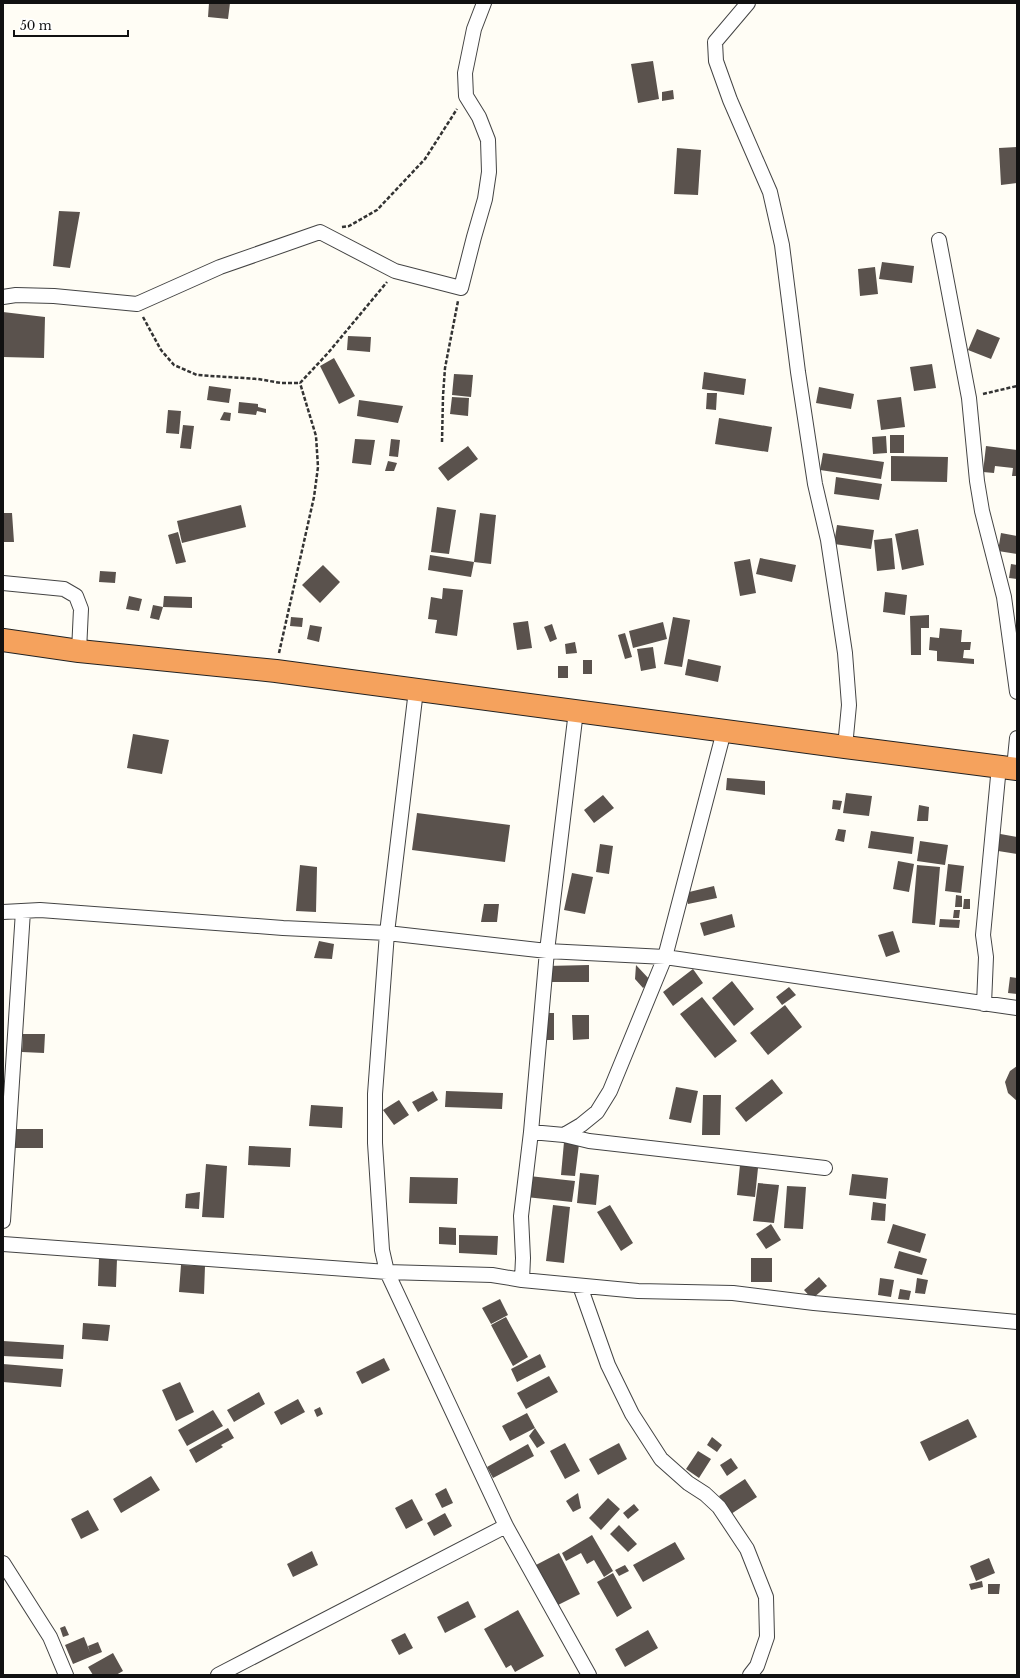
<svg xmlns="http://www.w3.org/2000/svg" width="1020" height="1678" viewBox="0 0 1020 1678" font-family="'Libre Baskerville',serif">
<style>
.building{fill:#5a524d}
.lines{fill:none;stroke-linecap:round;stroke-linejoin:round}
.street-casing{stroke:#444;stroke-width:16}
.highway-casing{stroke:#222;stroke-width:24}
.path{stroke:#333;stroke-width:2.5;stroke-dasharray:4 2;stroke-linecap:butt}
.street{stroke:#fff;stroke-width:14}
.highway{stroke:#f5a25d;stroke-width:22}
</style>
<rect width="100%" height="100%" fill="#fffdf5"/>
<!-- building -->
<path class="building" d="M209,3H230L228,19L208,17Z
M653,61L659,99L638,103L631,64Z
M673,90L674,99L662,101V92Z
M1017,147V183L1001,185L999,148Z
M677,148L701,150L698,195L674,194Z
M59,211L80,212L70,268L53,266Z
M882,262L914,266L912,283L879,279Z
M875,267L878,294L860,296L858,269Z
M3,312L45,317L44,358L3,357Z
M977,329L1000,338L991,359L968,350Z
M348,336L371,337L370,352L347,350Z
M334,358L355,396L339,404L320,366Z
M932,364L936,388L914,391L910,367Z
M704,372L746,379L744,395L702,389Z
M454,374L473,375L471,397L452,395Z
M209,386L231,389L229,403L207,400Z
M819,387L854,394L851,409L816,403Z
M707,393H717L716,410L706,409Z
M452,397L469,398L468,416L450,414Z
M901,397L905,427L881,430L877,400Z
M359,400L403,406L398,423L357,416Z
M239,402L258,404V407L266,409V413L257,411L256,415L238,413Z
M168,410L181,411L179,434L166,433Z
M224,412L231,413L230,421L220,420Z
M719,418L772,427L768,452L715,444Z
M183,425L194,426L191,449L180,448Z
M890,435H904V453H890Z
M886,436L887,453L873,454L872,437Z
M355,439L375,440L371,465L352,463Z
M391,439L400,440L398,457L389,456Z
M468,446L478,459L448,481L438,468Z
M986,446L1017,450V476H1012L1013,468L995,466L994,473L983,472Z
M823,453L884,462L881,479L820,470Z
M891,456L948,457L947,482L891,481Z
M388,461L397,463L394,471H385Z
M836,477L882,484L879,500L834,494Z
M241,505L246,527L182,543L177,521Z
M437,507L456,510L449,554L431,552Z
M3,513H12L14,542H3Z
M480,513L496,515L491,564L474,562Z
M837,525L874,530L871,549L834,544Z
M918,529L924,565L902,570L895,534Z
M178,532L186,562L176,564L168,535Z
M1001,533L1017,536V554L998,551Z
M892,538L895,569L877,571L874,540Z
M430,555L474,562L471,577L428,570Z
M760,558L796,565L792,582L756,574Z
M750,559L756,593L740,596L734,562Z
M1011,564L1017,565V579L1009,578Z
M323,565L340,582L320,603L302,585Z
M100,571L116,572L115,583L99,582Z
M443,588L463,590L457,636L435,633L437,620L428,619L431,597L442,599Z
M885,592L907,595L905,615L883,612Z
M129,596L142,599L139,611L126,609Z
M164,596L192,597V608L163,607Z
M153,605L163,607L159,620L150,618Z
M929,615V628H921V655H911L910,616Z
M291,617L303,618L302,627L290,626Z
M673,617L690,620L682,667L664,664Z
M528,621L532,648L517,650L513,623Z
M663,622L667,639L633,648L629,631Z
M552,624L557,639L550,642L544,627Z
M310,625L322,627L319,642L307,639Z
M940,628L962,630L961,642H971L970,650H964L963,658L974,659V664L937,661V651L929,650L930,637L939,638Z
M625,633L632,657L625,659L618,635Z
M575,642L577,653L566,654L565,644Z
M653,647L656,668L641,671L637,649Z
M688,659L721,666L718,682L685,675Z
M583,660H592V674H583Z
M558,666H568V678H558Z
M133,734L169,740L162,774L127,768Z
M727,778L765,781V795L726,790Z
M846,793L872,796L869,816L843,813Z
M603,795L614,808L594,823L584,810Z
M833,800L842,801L840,810L832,809Z
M919,805L929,807L928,821H917Z
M417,813L510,825L505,862L412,850Z
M838,829L846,830L844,842L835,840Z
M871,831L914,837L912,854L868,848Z
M995,833L1017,837V854L992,850Z
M920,841L948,845L945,865L917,861Z
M600,844L613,846L609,874L596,872Z
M898,861L914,864L909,892L893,889Z
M948,864L964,866L961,893L945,891Z
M300,865L317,867L316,912L296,911Z
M917,865L940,867L935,925L912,923Z
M572,873L593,877L585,914L564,910Z
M714,886L717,898L688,904L685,893Z
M956,895L962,896V907H955Z
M964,899H970V909H963Z
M484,904H499L497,922H481Z
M954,910H960L959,918H953Z
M732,914L735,927L704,936L700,923Z
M940,919L960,920L959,928L939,927Z
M893,931L900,952L886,957L878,935Z
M319,941L334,944L332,959L314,958Z
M589,965V982H547L546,966Z
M636,965L651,981L643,988L635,979Z
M693,969L703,983L673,1006L663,992Z
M1010,977L1017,978V994L1008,993Z
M732,981L754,1009L734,1026L712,998Z
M789,987L796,995L782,1005L776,997Z
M702,997L737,1041L715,1058L680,1014Z
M785,1005L802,1027L768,1055L750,1033Z
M547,1013H554V1040H546Z
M572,1015H589V1039L573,1040Z
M23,1034H45L44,1053L22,1052Z
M1017,1066V1101L1008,1093L1005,1082L1010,1071Z
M772,1079L783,1093L746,1122L735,1108Z
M676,1087L698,1091L691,1123L669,1119Z
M433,1091L438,1100L418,1112L412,1102Z
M446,1091L503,1093L502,1109L445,1107Z
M703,1095H721L720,1135H702Z
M399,1100L409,1115L394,1125L383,1110Z
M311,1105L343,1107L342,1128L309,1126Z
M14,1129H43V1148H14Z
M564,1142L579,1144L575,1176L561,1175Z
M249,1146L291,1148L290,1167L248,1165Z
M206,1164L227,1166L224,1218L202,1217Z
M740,1165L758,1168L755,1197L737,1195Z
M580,1173L599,1175L596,1205L577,1203Z
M852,1174L888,1178L886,1199L849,1195Z
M529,1176L575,1181L572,1202L526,1197Z
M410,1177L458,1178L457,1204L409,1203Z
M758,1183L779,1185L774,1223L753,1221Z
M787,1186L806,1187L803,1229L784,1228Z
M200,1192L199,1209L185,1208L186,1194Z
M873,1202L886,1204L885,1221L871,1220Z
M553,1205L570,1207L564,1263L546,1261Z
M610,1205L633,1243L621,1251L597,1212Z
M771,1224L781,1240L766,1249L756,1234Z
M893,1224L926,1234L920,1253L887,1243Z
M439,1227L456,1228V1245L439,1244Z
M459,1235L498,1236L497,1255L459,1253Z
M899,1251L927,1259L922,1275L894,1268Z
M99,1258L117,1259L116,1287L98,1286Z
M751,1258H772V1282H751Z
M181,1265L205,1266L204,1294L179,1292Z
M819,1277L827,1286L812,1299L804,1290Z
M880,1278L894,1280L891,1297L878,1295Z
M917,1278L928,1280L925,1294L915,1293Z
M900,1289L911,1291L909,1300L898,1299Z
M500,1299L508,1315L491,1324L482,1308Z
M506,1317L528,1357L513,1366L491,1325Z
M83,1323L110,1325L108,1341L82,1339Z
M3,1341L64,1345L63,1359L3,1356Z
M540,1354L546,1367L517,1382L511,1369Z
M384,1358L390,1370L362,1384L356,1372Z
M3,1364L63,1369L61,1387L3,1382Z
M549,1376L558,1392L526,1409L517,1393Z
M180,1382L194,1412L176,1421L162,1390Z
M259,1392L265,1404L234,1422L227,1410Z
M298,1399L305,1412L281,1425L274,1412Z
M320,1407L323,1414L317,1417L314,1410Z
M213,1410L223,1426L187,1446L178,1430Z
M527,1413L535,1428L510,1441L502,1426Z
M968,1419L977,1437L929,1461L920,1442Z
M228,1428L234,1438L221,1445L223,1447L196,1463L189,1450Z
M535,1428L545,1443L537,1448L529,1436Z
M712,1437L722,1445L717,1452L707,1445Z
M565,1443L580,1471L565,1479L550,1451Z
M619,1443L627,1459L598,1475L589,1459Z
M528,1444L534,1456L493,1478L487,1467Z
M698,1451L711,1459L699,1478L686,1469Z
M731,1458L738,1468L727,1476L720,1465Z
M151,1476L160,1490L121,1513L113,1499Z
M745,1479L757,1497L731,1514L719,1496Z
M446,1488L453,1503L442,1508L435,1494Z
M578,1493L581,1508L573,1512L566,1501Z
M608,1498L620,1509L601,1530L589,1518Z
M412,1499L423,1520L406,1529L395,1508Z
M634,1504L639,1510L628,1519L623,1513Z
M88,1510L99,1530L81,1539L71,1519Z
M445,1513L452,1526L434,1536L427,1523Z
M619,1525L637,1544L628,1552L610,1534Z
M592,1535L613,1571L604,1577L594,1560L587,1564L581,1553L566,1561L562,1553Z
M675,1542L685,1559L643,1582L633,1565Z
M312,1551L318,1565L293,1577L287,1564Z
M559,1553L580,1594L554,1607L534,1566Z
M989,1558L995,1573L976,1581L970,1566Z
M625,1565L629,1571L619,1576L615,1570Z
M613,1573L632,1608L617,1617L597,1582Z
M982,1581L983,1587L971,1590L969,1584Z
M988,1584H1000L999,1594H988Z
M468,1601L476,1617L445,1633L437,1617Z
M518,1610L544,1656L515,1672L511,1665L506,1668L484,1629Z
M65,1626L69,1635L63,1637L60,1628Z
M648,1630L658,1648L625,1667L615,1649Z
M405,1633L413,1648L399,1655L391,1640Z
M84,1637L90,1652L88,1646L98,1642L102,1652L73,1664L65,1645Z
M113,1653L123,1671L116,1675H93L88,1667Z"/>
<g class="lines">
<!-- street casing -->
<g class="street-casing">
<path id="street" d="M748,3L715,42L716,61L730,100L770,192L782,245L798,372L815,484L828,540L845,653L849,705L845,747
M939,240L969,398L977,481L982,511L1004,597L1017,692
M3,297L16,295L54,296L137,304L220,267L320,232L395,271L461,288L474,237L485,199L489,172L488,140L479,117L466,96L465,73L474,29L484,3
M3,583L64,589L76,596L81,609L79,651
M416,690L387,933L375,1094V1143L382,1250L387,1272L506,1526L589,1675
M1014,768L1017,738
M3,912L40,910L283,928L387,933L547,951L665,957L1017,1008
M984,1004L986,957L983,935L999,766
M531,1132L547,951L576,711
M564,1135L581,1125L597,1112L610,1091L665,957L724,731
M3,1221L23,911
M3,1244L387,1272L492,1275L522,1280L638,1291L733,1293L814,1303L1017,1322
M522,1280L523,1258L521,1216L531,1132L564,1135L589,1141L825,1168
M580,1286L608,1365L632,1414L661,1459L688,1483L705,1494L719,1507L747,1549L766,1597L767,1637L757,1666L750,1675
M3,1563L50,1637L66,1675
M218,1675L506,1526"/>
</g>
<!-- highway casing -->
<g class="highway-casing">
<path id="highway" d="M3,640L79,651L276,671L845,747L1017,769"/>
</g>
<!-- path -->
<path class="path" d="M342,227L349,226L377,210L425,159L457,109
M143,317L161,350L174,365L197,375L258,379L281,383H300L328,353L387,282
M983,394L1017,386
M442,442L443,396L445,368L458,301
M279,653L314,497L318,467L316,436L300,383"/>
<!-- street -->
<use href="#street" class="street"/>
<!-- highway -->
<use href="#highway" class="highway"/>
</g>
<!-- border -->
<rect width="1020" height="1678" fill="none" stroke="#111111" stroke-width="8"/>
<!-- scale -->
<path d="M14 30v6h114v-6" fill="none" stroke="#111111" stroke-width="2"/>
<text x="20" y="30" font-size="12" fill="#111111" stroke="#ffffff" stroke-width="3" paint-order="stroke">50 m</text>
</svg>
